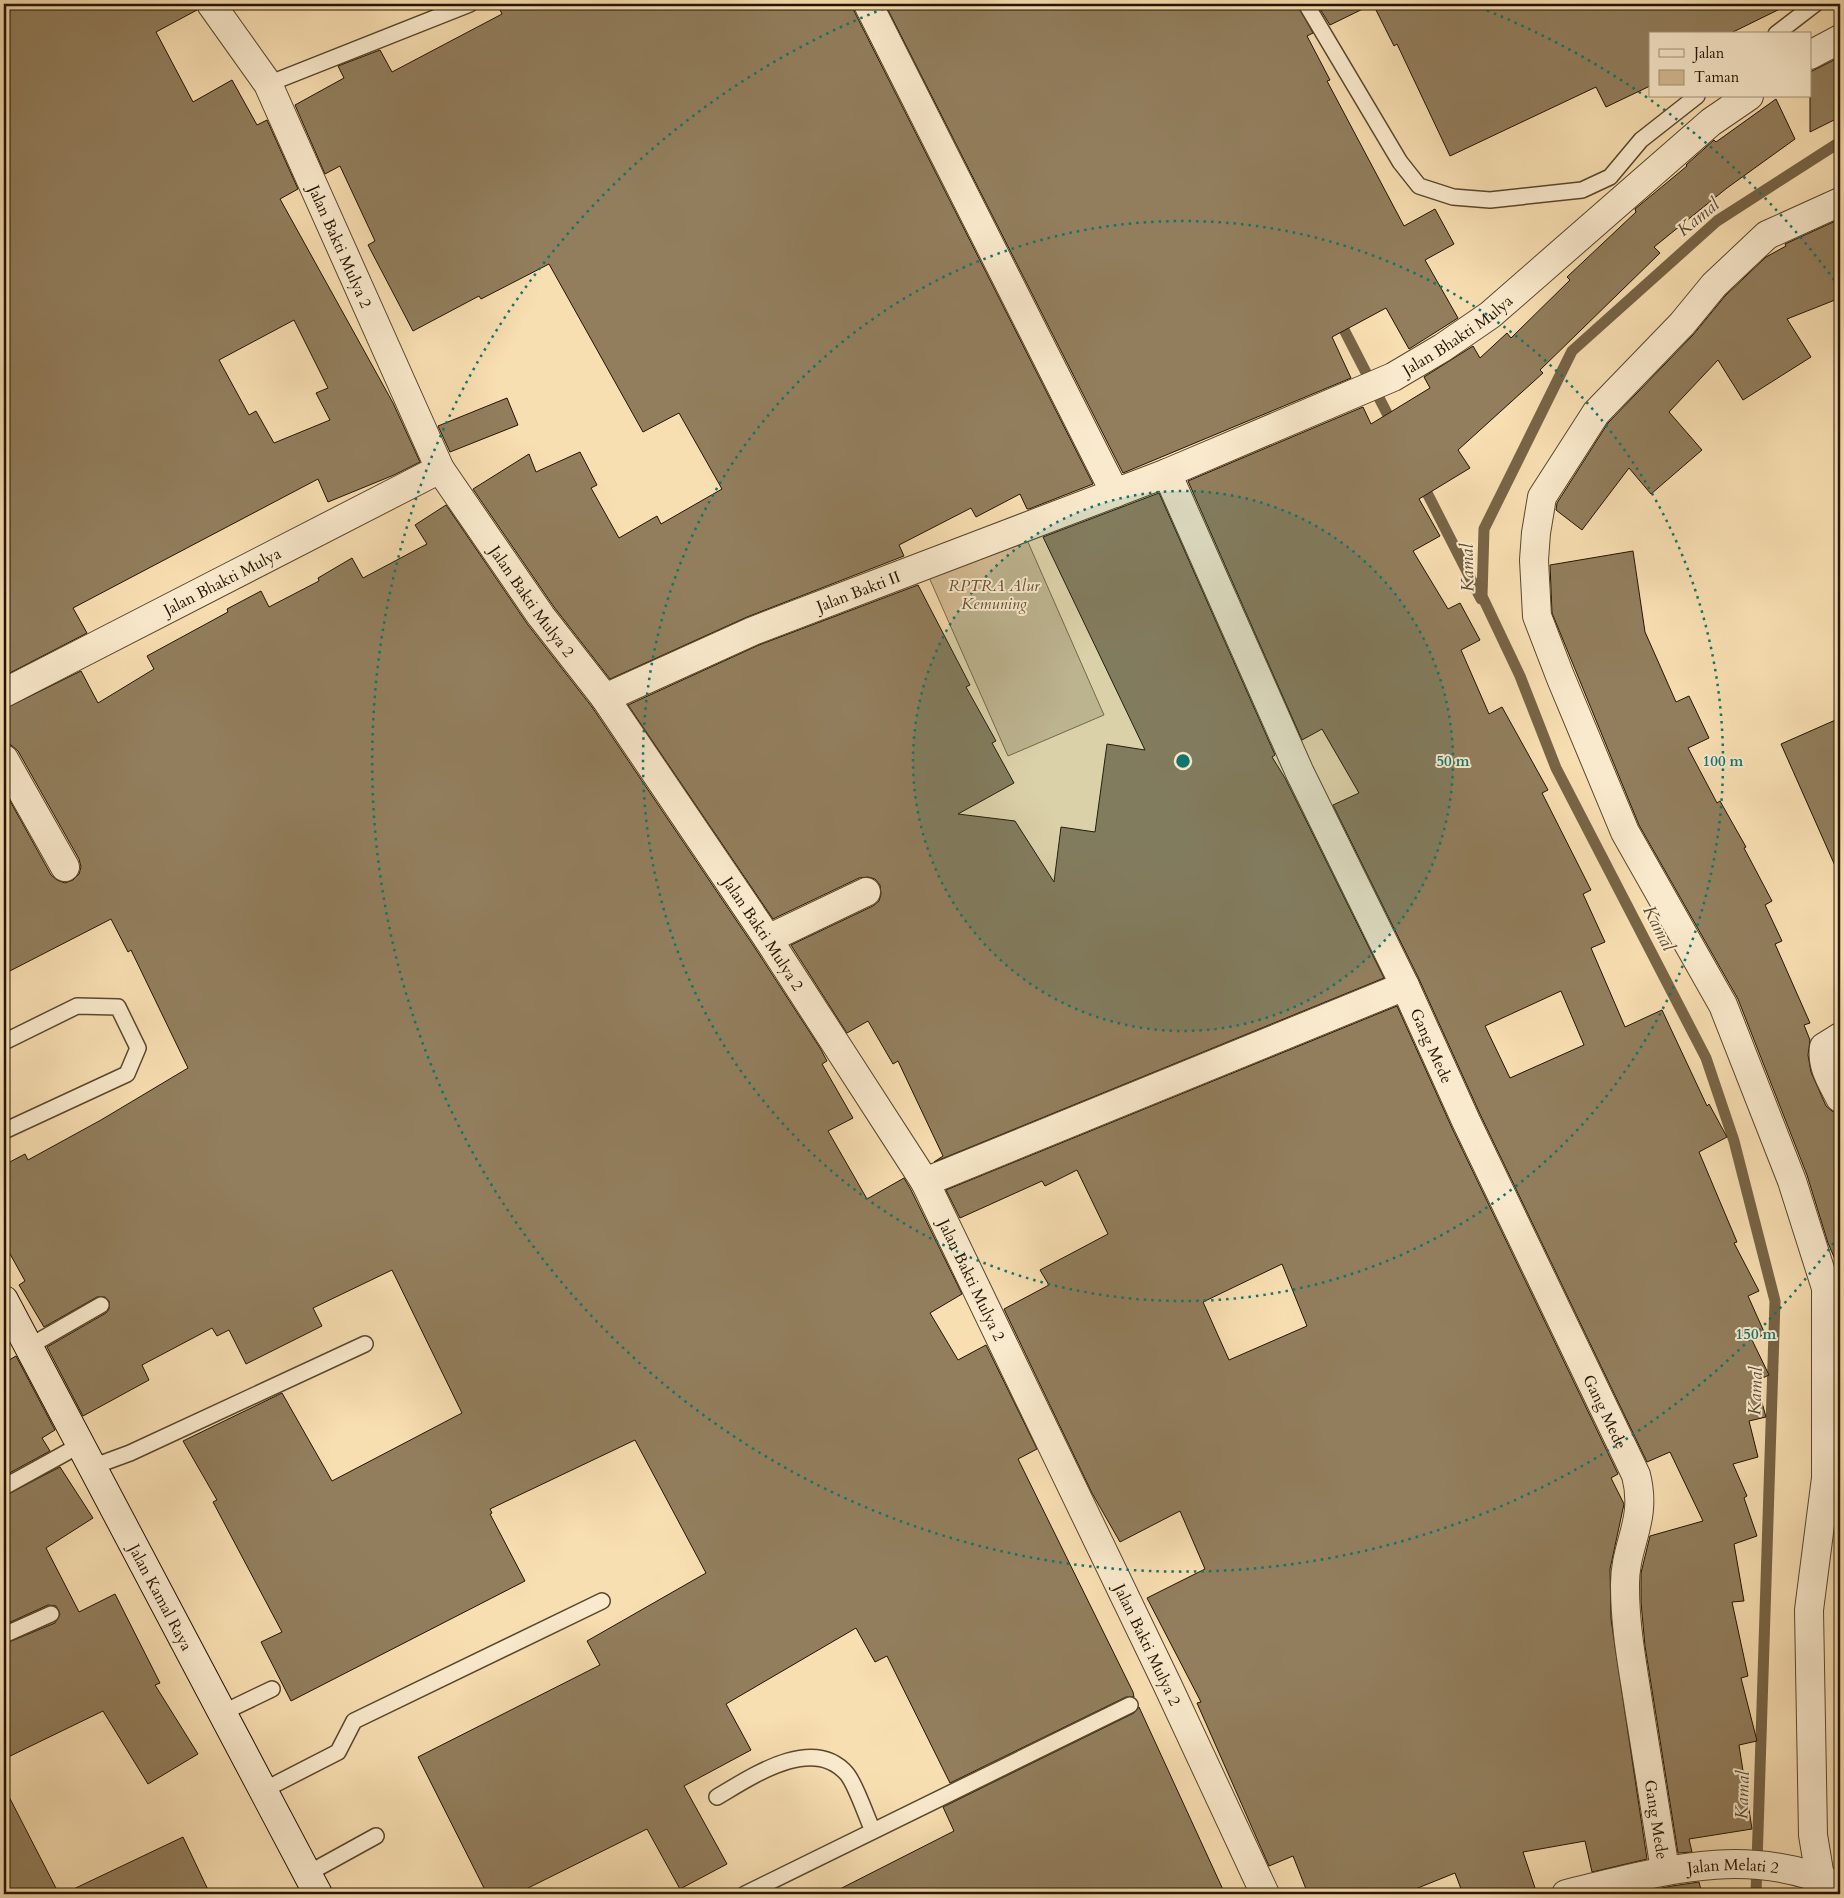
<svg xmlns="http://www.w3.org/2000/svg" width="1844" height="1898" viewBox="0 0 1844 1898" font-family="Cardo,serif">
<style>
.green{fill:#d4bc94;stroke:#7c684a}
.lines{fill:none;stroke-linecap:round;stroke-linejoin:round}
.stream{stroke:#786446;stroke-width:11}
.building{fill:#927e5d;stroke:#241400;fill-rule:evenodd}
.lane-casing{stroke:#59472c;stroke-width:18}
.street-casing{stroke:#59472c;stroke-width:30}
.secondary-casing{stroke:#241400;stroke-width:30}
.lane{stroke:#faeacd;stroke-width:15}
.street{stroke:#faeacd;stroke-width:28}
.secondary{stroke:#faeacd;stroke-width:28}
.ring{fill:none;stroke:#0f766e;stroke-width:2.5;stroke-dasharray:2.5 5}
.labels{text-anchor:middle;stroke-width:4;stroke-linejoin:round;paint-order:stroke}
.street-label{font-size:16px;fill:#241400;stroke:#faeacd}
.park-label{font-size:16px;font-style:italic;fill:#624f34;stroke:#faeacd}
.water-label{font-size:18px;font-style:italic;fill:#5c4a2f;stroke:#faeacd}
.centre{fill:#0f766e;stroke:#faeacd;stroke-width:2.5}
.ring-label{font-size:15px;text-anchor:middle;font-weight:bold;fill:#0f766e;stroke:#faeacd;stroke-width:4;stroke-linejoin:round;paint-order:stroke}
</style>
<rect width="100%" height="100%" fill="#f8dfb2"/>
<filter id="stains"><feTurbulence type="fractalNoise" baseFrequency=".004" numOctaves="4"/><feColorMatrix values="0 0 0 0 .2 0 0 0 0 .09 0 0 0 0 .02 0 0 0 .5 -.17"/></filter>
<radialGradient id="worn" r=".72"><stop offset=".6" stop-color="#630" stop-opacity="0"/><stop offset="1" stop-color="#630" stop-opacity=".3"/></radialGradient>
<!-- green -->
<path class="green" d="M1020,524L1104,715L1008,756L924,566Z"/>
<g class="lines">
<!-- stream -->
<path class="stream" d="M1337,316L1394,427
M1421,481L1481,599
M1756,1894L1775,1301L1734,1141L1706,1058L1556,768L1520,676L1482,596L1484,529L1572,351L1717,221L1840,142"/>
</g>
<!-- building -->
<path class="building" d="M4,4H196L197,10L156,32L193,102L232,80L257,125L267,120L298,189L280,199L393,403L420,462L394,475L328,502L318,479L73,608L87,633L4,676ZM294,320L328,388L316,393L330,420L274,443L256,411L249,415L219,360Z
M497,4H852L854,11L1093,484L1029,509H1027L1020,494L976,517L971,508L899,545L904,556L747,617L610,679L554,607L473,489L529,454L536,472L580,452L597,485L591,488L619,538L657,516L661,524L722,489L679,413L643,432L549,264L481,299L479,296L413,331L368,245L375,241L340,166L325,174L295,105L344,78L338,66L380,50L392,72L502,14Z
M885,4H1297L1313,33L1307,36L1330,80L1327,81L1404,226L1435,209L1454,244L1425,260L1458,318L1409,349L1386,308L1332,337L1351,378L1123,473Z
M1317,4H1790L1729,34H1650V86L1606,107L1596,87L1450,156L1397,44L1394,46L1373,4L1330,25Z
M1840,57V117L1810,132V72Z
M1776,99L1795,139L1727,188L1654,247L1660,253L1540,370L1543,373L1458,450L1470,468L1419,499L1440,536L1413,551L1448,609L1460,603L1480,640L1461,650L1489,714L1502,707L1548,790L1542,793L1591,890L1583,894L1605,942L1591,948L1625,1027L1662,1010L1707,1106L1709,1104L1727,1137L1699,1152L1737,1242L1734,1243L1759,1291L1748,1296L1765,1334L1752,1340L1769,1375L1756,1381L1766,1417L1749,1421L1758,1457L1733,1464L1747,1496L1744,1498L1757,1536L1734,1544L1744,1601L1732,1602L1748,1676L1741,1678L1757,1741L1739,1745L1752,1829L1689,1839L1692,1852L1678,1853L1645,1646L1641,1602V1573L1650,1536L1703,1521L1670,1452L1647,1462L1480,1114L1419,979L1333,805L1359,793L1322,729L1302,740L1188,481L1363,407L1371,424L1430,388L1424,377L1473,346L1480,358L1507,333L1511,338L1570,280L1567,277L1636,212L1635,209L1687,166L1686,165L1714,140L1716,142ZM1561,991L1584,1045L1510,1078L1485,1026Z
M1840,219V298L1787,319L1811,357L1743,400L1718,360L1669,412L1702,450L1651,494L1629,468L1582,530L1556,510L1557,503L1608,423L1693,335L1725,296L1766,257L1786,246L1785,244Z
M507,398L518,425L450,452L438,426Z
M1159,493L1275,755L1272,757L1285,778L1384,978L934,1162L943,1156L898,1061L893,1064L868,1021L847,1033L791,945L873,906L879,901L881,894L880,885L875,879L868,877L859,878L773,919L628,705L759,645L918,585L970,685L966,687L996,741L992,743L1014,783L958,814L1015,821L1054,882L1061,827L1095,832L1107,744L1145,750L1043,537Z
M446,505L528,625L592,707L755,948L820,1048L827,1061L822,1064L853,1118L828,1131L867,1199L904,1178L911,1190L962,1294L930,1313L958,1360L986,1345L1037,1449L1018,1459L1133,1692L1134,1697H1126L950,1783L887,1656L875,1662L856,1628L726,1704L751,1750L684,1786L727,1864L680,1889L647,1829L516,1894H487L418,1757L600,1665L587,1641L706,1573L635,1440L490,1509L492,1513L490,1514L525,1581L291,1701L261,1642L282,1632L213,1502L217,1500L183,1441L282,1393L332,1481L462,1413L392,1270L313,1308L322,1326L246,1364L229,1330L217,1336L212,1328L142,1365L149,1380L83,1416L47,1347L106,1313L109,1309V1301L105,1297H97L44,1327L19,1285L25,1281L4,1243V1165L25,1154L28,1160L101,1120L188,1068L131,950L128,952L111,919L4,974V790L51,875L57,880L65,883L73,880L79,874L81,867L79,859L18,751L11,745L4,743V709L81,671L98,703L154,669L147,656L228,612L227,609L261,591L269,607L319,581L318,578L352,558L363,578L427,544L415,525Z
M1633,551L1645,632L1676,702L1689,696L1709,738L1688,748L1717,803L1720,801L1746,847L1744,848L1772,901L1765,905L1782,941L1775,944L1810,1023L1804,1025L1810,1040L1808,1055L1811,1072L1826,1106L1832,1111L1840,1113V1271L1828,1243L1807,1175L1738,999L1639,825L1552,613L1550,565Z
M1840,718V877L1781,744Z
M1397,1006L1452,1128L1618,1474L1611,1478L1624,1504L1610,1569L1611,1619L1647,1859L1592,1872L1585,1841L1523,1852L1537,1894H1463L1455,1873L1403,1894H1308L1293,1856L1269,1866L1197,1703L1201,1702L1147,1598L1205,1569L1180,1511L1120,1542L1092,1493L1004,1309L1049,1285L1040,1270L1108,1234L1077,1170L1045,1186L1042,1181L960,1218L946,1190ZM1282,1264L1307,1326L1229,1360L1203,1302Z
M16,1356L55,1430L42,1438L50,1451L4,1476V1363Z
M60,1467L93,1518L46,1548L79,1612L115,1594L160,1683L155,1685L198,1754L148,1784L103,1711L4,1759V1644L55,1623L60,1614L56,1606L48,1605L4,1625V1496Z
M1139,1707L1225,1894H830L954,1831L943,1807L1134,1713Z
M4,1787L59,1894H4Z
M183,1837L210,1894H63Z
M1699,1882L1702,1894H1632L1672,1886Z"/>
<g class="lines">
<!-- lane casing -->
<g class="lane-casing">
<path id="lane" d="M1306,4L1400,162L1419,186L1453,197L1490,200L1582,190L1610,177L1641,140L1697,96
M1776,34L1815,4
M268,84L470,4
M4,1042L77,1006L118,1007L138,1048L127,1074L4,1131
M28,1347L101,1305
M92,1467L130,1453L365,1344
M4,1487L80,1445
M4,1635L51,1614
M222,1713L272,1689
M262,1791L338,1752L354,1721L602,1601
M717,1797C751,1777 813,1734 847,1774C856,1785 866,1816 873,1831
M307,1874L376,1836
M745,1894L1130,1705"/>
</g>
<!-- street casing -->
<g class="street-casing">
<g id="street">
<path id="s1" d="M211,4L268,84L440,469L541,616L605,698L768,939L925,1182L1167,1684L1265,1894"/>
<path d="M868,4L1115,493"/>
<path d="M1810,55L1840,39"/>
<path id="s2" d="M1167,473L1300,773L1405,986L1466,1121L1636,1475C1648,1522 1624,1544 1625,1587C1625,1628 1633,1668 1639,1708C1648,1762 1656,1816 1665,1870"/>
<path id="s3" d="M4,693L440,469"/>
<path id="s4" d="M605,698L753,631L1167,473L1393,377L1442,348L1490,315L1711,122L1749,96"/>
<path d="M4,759L65,867"/>
<path d="M768,939L866,892"/>
<path d="M1840,1037L1824,1047C1821,1066 1832,1082 1840,1098"/>
<path d="M925,1182L1405,986"/>
<path d="M1820,1877L1813,1835L1809,1610L1826,1478V1288L1792,1181L1723,1005L1625,832L1560,676L1537,616L1534,560L1536,533L1542,497L1596,413L1682,324L1714,285L1767,235L1840,202"/>
<path id="s5" d="M1566,1894C1658,1872 1749,1843 1840,1887"/>
</g>
</g>
<!-- secondary casing -->
<g class="secondary-casing">
<g id="secondary">
<path id="s6" d="M4,1300L318,1894"/>
</g>
</g>
<!-- lane -->
<use href="#lane" class="lane"/>
<!-- street -->
<use href="#street" class="street"/>
<!-- secondary -->
<use href="#secondary" class="secondary"/>
</g>
<!-- distance rings -->
<circle cx="1183" cy="761" r="270" fill="#0f766e" fill-opacity=".12"/>
<g class="ring">
<circle cx="1183" cy="761" r="270"/>
<circle cx="1183" cy="761" r="540"/>
<path d="M1838 1237A810 810 0 1 1 893 5M1473 5A810 810 0 0 1 1838 285"/>
</g>
<g class="labels">
<!-- street labels -->
<g class="street-label">
<text dy="6" stroke="none"><textPath href="#s1" startOffset="276">Jalan Bakti Mulya 2</textPath></text>
<text dy="6" stroke="none"><textPath href="#s4" startOffset="928">Jalan Bhakti Mulya</textPath></text>
<text dy="6" stroke="none"><textPath href="#s3" startOffset="245">Jalan Bhakti Mulya</textPath></text>
<text dy="6" stroke="none"><textPath href="#s4" startOffset="275">Jalan Bakti II</textPath></text>
<text dy="6" stroke="none"><textPath href="#s1" startOffset="681">Jalan Bakti Mulya 2</textPath></text>
<text dy="6" stroke="none"><textPath href="#s1" startOffset="1086">Jalan Bakti Mulya 2</textPath></text>
<text dy="6" stroke="none"><textPath href="#s2" startOffset="631">Gang Mede</textPath></text>
<text dy="6" stroke="none"><textPath href="#s1" startOffset="1491">Jalan Bakti Mulya 2</textPath></text>
<text dy="6" stroke="none"><textPath href="#s2" startOffset="1036">Gang Mede</textPath></text>
<text dy="6" stroke="none"><textPath href="#s6" startOffset="336">Jalan Kamal Raya</textPath></text>
<text dy="6" stroke="none"><textPath href="#s1" startOffset="1896">Jalan Bakti Mulya 2</textPath></text>
<text dy="6" stroke="none"><textPath href="#s2" startOffset="1455">Gang Mede</textPath></text>
<text dy="6" stroke="none"><textPath href="#s5" startOffset="170">Jalan Melati 2</textPath></text>
</g>
<!-- park labels -->
<g class="park-label">
<text x="994" y="591">RPTRA Alur<tspan x="994" dy="18">Kemuning</tspan></text>
</g>
<!-- water labels -->
<g class="water-label">
<text transform="translate(1698 217) rotate(-39)" y="6">Kamal</text>
<text transform="translate(1467 568) rotate(-91)" y="6">Kamal</text>
<text transform="translate(1659 928) rotate(63)" y="6">Kamal</text>
<text transform="translate(1755 1391) rotate(-88)" y="6">Kamal</text>
<text transform="translate(1742 1795) rotate(-88)" y="6">Kamal</text>
</g>
</g>
<circle cx="1183" cy="761" r="8" class="centre"/>
<g class="ring-label">
<text x="1453" y="766">50 m</text>
<text x="1723" y="766">100 m</text>
<text x="1756" y="1339">150 m</text>
</g>
<!-- margin -->
<rect width="1844" height="1898" fill="none" stroke="#f8dfb2" stroke-width="20"/>
<rect x="5" y="5" width="1834" height="1888" fill="none" stroke="#241400" stroke-width="2.5"/>
<rect x="10" y="10" width="1824" height="1878" fill="none" stroke="#241400"/>
<!-- legend -->
<rect x="1649" y="32" width="162" height="65" fill="#faeacd" stroke="#a4947b"/>
<rect x="1659" y="49" width="25" height="8" fill="#faeacd" stroke="#a4947b"/>
<text x="1694" y="58" font-size="15" fill="#241400">Jalan</text>
<rect x="1659" y="70" width="25" height="15" fill="#d4bc94" stroke="#a4947b"/>
<text x="1694" y="82" font-size="15" fill="#241400">Taman</text>
<rect width="100%" height="100%" filter="url(#stains)"/>
<rect width="100%" height="100%" fill="url(#worn)"/>
</svg>
